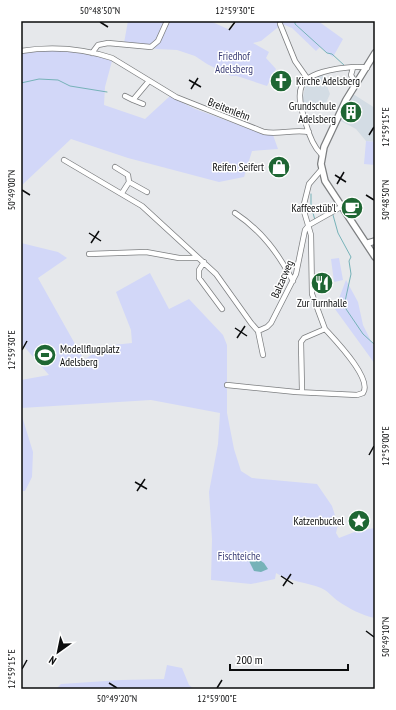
<svg xmlns="http://www.w3.org/2000/svg" width="396" height="710" viewBox="0 0 396 710" font-family="'PT Sans Narrow',sans-serif">
<style>
.built{fill:#d3dce4}
.green{fill:#d2d7f8}
.water{fill:#76b2b8}
.lines{fill:none;stroke-linecap:round;stroke-linejoin:round}
.stream{stroke:#76b2b8;stroke-width:1}
.minor-casing{stroke:#7d7f81;stroke-width:6}
.tertiary-casing{stroke:#7d7f81;stroke-width:8}
.minor{stroke:#fff;stroke-width:4.5}
.tertiary{stroke:#fff;stroke-width:5.5}
.ticks{fill:none;stroke:#0b0c0d;stroke-width:1.5}
.labels{text-anchor:middle;stroke-width:3;stroke-linejoin:round;paint-order:stroke}
.park-label{font-size:11px;fill:#3b3e76;stroke:#fff}
.poi-label{font-size:11px;fill:#0b0c0d;stroke:#fff;text-anchor:end}
.street-label{font-size:11px;fill:#0b0c0d;stroke:#fff}
.neatline{fill:none;stroke:#0b0c0d;stroke-width:1.5}
.ticks-label{font-size:10px;text-anchor:middle;fill:#0b0c0d}
</style>
<rect width="100%" height="100%" fill="#e6e8eb"/>
<!-- built -->
<path class="built" d="M323,75L330,94L325,105L302,102L306,83L316,77Z
M353,94L375,108V142L366,141L356,129L339,120Z"/>
<!-- green -->
<path class="green" d="M128,21H210L230,30L238,21H318L343,39L333,57L320,47L316,51L292,28L282,24L261,41L253,43L269,52L266,58L276,69L267,86L237,76H231L207,64L195,56L177,50L157,49L124,43Z
M46,48L93,55L112,61L105,87L104,105L145,119L170,96L195,109L264,134L273,135L278,149L252,151L244,177L219,182L128,158L71,139L21,186V52Z
M366,141L375,142V165L364,164Z
M21,243L58,252L67,258L38,278L84,360L104,346L132,343L131,330L116,292L150,273L169,309L189,299L223,335L227,345V413L234,449L241,471L252,478L317,484L332,506L338,525L336,533L339,538L357,531L375,528V618C363,616 348,608 338,601C331,596 328,591 321,588C307,582 290,582 276,573L275,579L251,584L211,580L212,539L209,492L218,444L220,413L151,400L21,408V380L49,375L21,343Z
M339,258L343,280L334,282L331,259Z
M346,280L358,302L363,325L375,349V364L335,309Z
M21,413L33,452L32,477L25,491H21Z
M167,665L182,668L189,685L194,689H56L61,684L121,680L164,679Z"/>
<!-- water -->
<path class="water" d="M249,553L264,563L268,569L261,572L254,571L246,555Z"/>
<g class="lines">
<!-- stream -->
<path class="stream" d="M295,21V24L327,53L332,54L345,66
M21,83L39,79L58,80L70,86L107,92
M311,194V206L315,220
M333,215L338,233L351,257L349,261L351,274L344,306L363,334L375,345"/>
<!-- minor casing -->
<g class="minor-casing">
<path id="minor" d="M280,24L295,61L307,78
M21,51C53,46 81,48 112,58L176,97L264,132C279,135 293,129 309,132
M92,53L98,45L108,43L151,47L158,41L167,21
M353,68L351,75L356,84
M125,96L133,100L149,81
M133,100L143,104
M321,154C313,146 309,135 306,124C294,88 297,76 336,69C346,68 358,65 367,68
M64,160L142,206L216,274L251,323L258,331L267,327L271,323L296,274L305,230L309,225L341,207
M115,167L128,175L129,182
M122,193L129,182L147,192
M235,213C262,231 278,253 293,281
M89,254L146,252L179,258H198
M204,262L199,270V278L222,309
M258,331L263,355
M227,385L296,392L357,395L363,393C373,379 335,340 325,329
M302,391L301,342L304,338L325,329L312,294L311,235L303,208L309,184L321,170"/>
</g>
<!-- tertiary casing -->
<g class="tertiary-casing">
<path id="tertiary" d="M375,53L346,100L324,147L321,164L325,181L375,257
M368,243L375,241"/>
</g>
<!-- minor -->
<use href="#minor" class="minor"/>
<!-- tertiary -->
<use href="#tertiary" class="tertiary"/>
</g>
<!-- ticks -->
<path class="ticks" d="M100,22L108,27M229,30L235,22M189,80L201,87M191,89L198,78M369,135L374,127M335,175L346,182M337,184L344,172M22,190L30,195M366,195L374,200M89,233L101,241M91,243L99,231M235,328L247,336M237,338L245,326M22,350L27,341M369,455L374,446M135,482L147,489M137,491L145,479M281,576L293,584M283,586L291,574M366,631L374,637M22,669L27,660M109,683L117,688M217,688L222,680"/>
<!-- icons -->
<defs>
<g id="church-disc" transform="scale(1.15)"><circle r="9.5" fill="#1e6633" stroke="#fff"/><path d="M-1.2-6h2.4v3.5h3.3v2.4h-3.3V6h-2.4V-.1h-3.3v-2.4h3.3Z" fill="#fff"/></g>
<g id="building-disc" transform="scale(1.15)"><circle r="9.5" fill="#1e6633" stroke="#fff"/><path d="M-4-6H4V6H1V3H-1V6H-4ZM-2.5-4.3h1.7v1.8h-1.7ZM.8-4.3h1.7v1.8H.8ZM-2.5-1h1.7V.8h-1.7ZM.8-1h1.7V.8H.8Z" fill="#fff"/></g>
<g id="shop-disc" transform="scale(1.15)"><circle r="9.5" fill="#1e6633" stroke="#fff"/><path d="M-5-2.5h2.3a2.7 3.5 0 0 1 5.4 0H5L5.5 6h-11ZM-1.5-2.5h3a1.5 2.3 0 0 0-3 0Z" fill="#fff"/></g>
<g id="cafe-disc" transform="scale(1.15)"><circle r="9.5" fill="#1e6633" stroke="#fff"/><path d="M-5.5-4.5H6V0H3Q3 3.5 0 3.5H-2.5Q-5.5 3.5-5.5 0ZM3-3.2v2h1.7v-2ZM-6 4.5H4V6H-6Z" fill="#fff"/></g>
<g id="restaurant-disc" transform="scale(1.15)"><circle r="9.5" fill="#1e6633" stroke="#fff"/><path d="M-5-6h1v4h1v-4h1v4h1v-4h1v5L-1.5 .5V6h-2V.5L-5-1ZM5-6V6H3V1.5H1.5Q1.5-4 5-6Z" fill="#fff"/></g>
<g id="stadium-disc" transform="scale(1.15)"><circle r="9.5" fill="#1e6633" stroke="#fff"/><path d="M0-5a6.5 5 0 1 0 0 10a6.5 5 0 1 0 0-10ZM-3.5-1.8h7v3.6h-7Z" fill="#fff"/></g>
<g id="sight-disc" transform="scale(1.15)"><circle r="9.5" fill="#1e6633" stroke="#fff"/><path d="M0-6L1.8-2.2L6-1.7L2.9 1.2L3.7 5.4L0 3.3L-3.7 5.4L-2.9 1.2L-6-1.7L-1.8-2.2Z" fill="#fff"/></g>
</defs>
<g fill-rule="evenodd">
<use href="#church-disc" x="281" y="81"/>
<use href="#building-disc" x="351" y="112"/>
<use href="#shop-disc" x="279" y="167"/>
<use href="#cafe-disc" x="352" y="208"/>
<use href="#restaurant-disc" x="322" y="283"/>
<use href="#stadium-disc" x="45" y="355"/>
<use href="#sight-disc" x="359" y="521"/>
</g>
<g class="labels">
<!-- park labels -->
<g class="park-label">
<text x="234" y="60">Friedhof<tspan x="234" dy="13">Adelsberg</tspan></text>
<text x="239" y="560">Fischteiche</text>
</g>
<!-- poi labels -->
<g class="poi-label">
<text x="296" y="85" text-anchor="start">Kirche Adelsberg</text>
<text x="336" y="110">Grundschule<tspan x="336" dy="13">Adelsberg</tspan></text>
<text x="264" y="171">Reifen Seifert</text>
<text x="336" y="212">Kaffeestüb'l</text>
<text x="322" y="307" text-anchor="middle">Zur Turnhalle</text>
<text x="60" y="353" text-anchor="start">Modellflugplatz<tspan x="60" dy="13">Adelsberg</tspan></text>
<text x="344" y="525">Katzenbuckel</text>
</g>
<!-- street labels -->
<g class="street-label">
<text transform="translate(229 109) rotate(21)" y="4">Breitenlehn</text>
<text transform="translate(282 279) rotate(-67)" y="4">Balzacweg</text>
</g>
</g>
<!-- border -->
<rect width="396" height="710" fill="none" stroke="#ffffff" stroke-width="44"/>
<!-- north arrow -->
<g transform="translate(58 652) rotate(213)" stroke="#ffffff" stroke-width="3" paint-order="stroke">
<path d="M0-3L7 15L0 10L-7 15Z" fill="#0b0c0d"/>
<text y="-6" font-size="11" font-weight="bold" text-anchor="middle" fill="#0b0c0d">N</text>
</g>
<!-- scale -->
<path d="M230 664v6h118v-6" fill="none" stroke="#0b0c0d" stroke-width="2"/>
<text x="236" y="664" font-size="12" fill="#0b0c0d" stroke="#ffffff" stroke-width="3" paint-order="stroke">200 m</text>
<rect x="22" y="22" width="352" height="666" class="neatline"/>
<g class="ticks-label">
<text x="100" y="14">50°48'50"N</text>
<text x="235" y="14">12°59'30"E</text>
<text transform="translate(385 127) rotate(-90)" y="4">12°59'15"E</text>
<text transform="translate(11 190) rotate(-90)" y="4">50°49'00"N</text>
<text transform="translate(385 200) rotate(-90)" y="4">50°48'50"N</text>
<text transform="translate(11 350) rotate(-90)" y="4">12°59'30"E</text>
<text transform="translate(385 446) rotate(-90)" y="4">12°59'00"E</text>
<text transform="translate(385 637) rotate(-90)" y="4">50°49'10"N</text>
<text transform="translate(11 669) rotate(-90)" y="4">12°59'15"E</text>
<text x="117" y="702">50°49'20"N</text>
<text x="217" y="702">12°59'00"E</text>
</g>
</svg>
